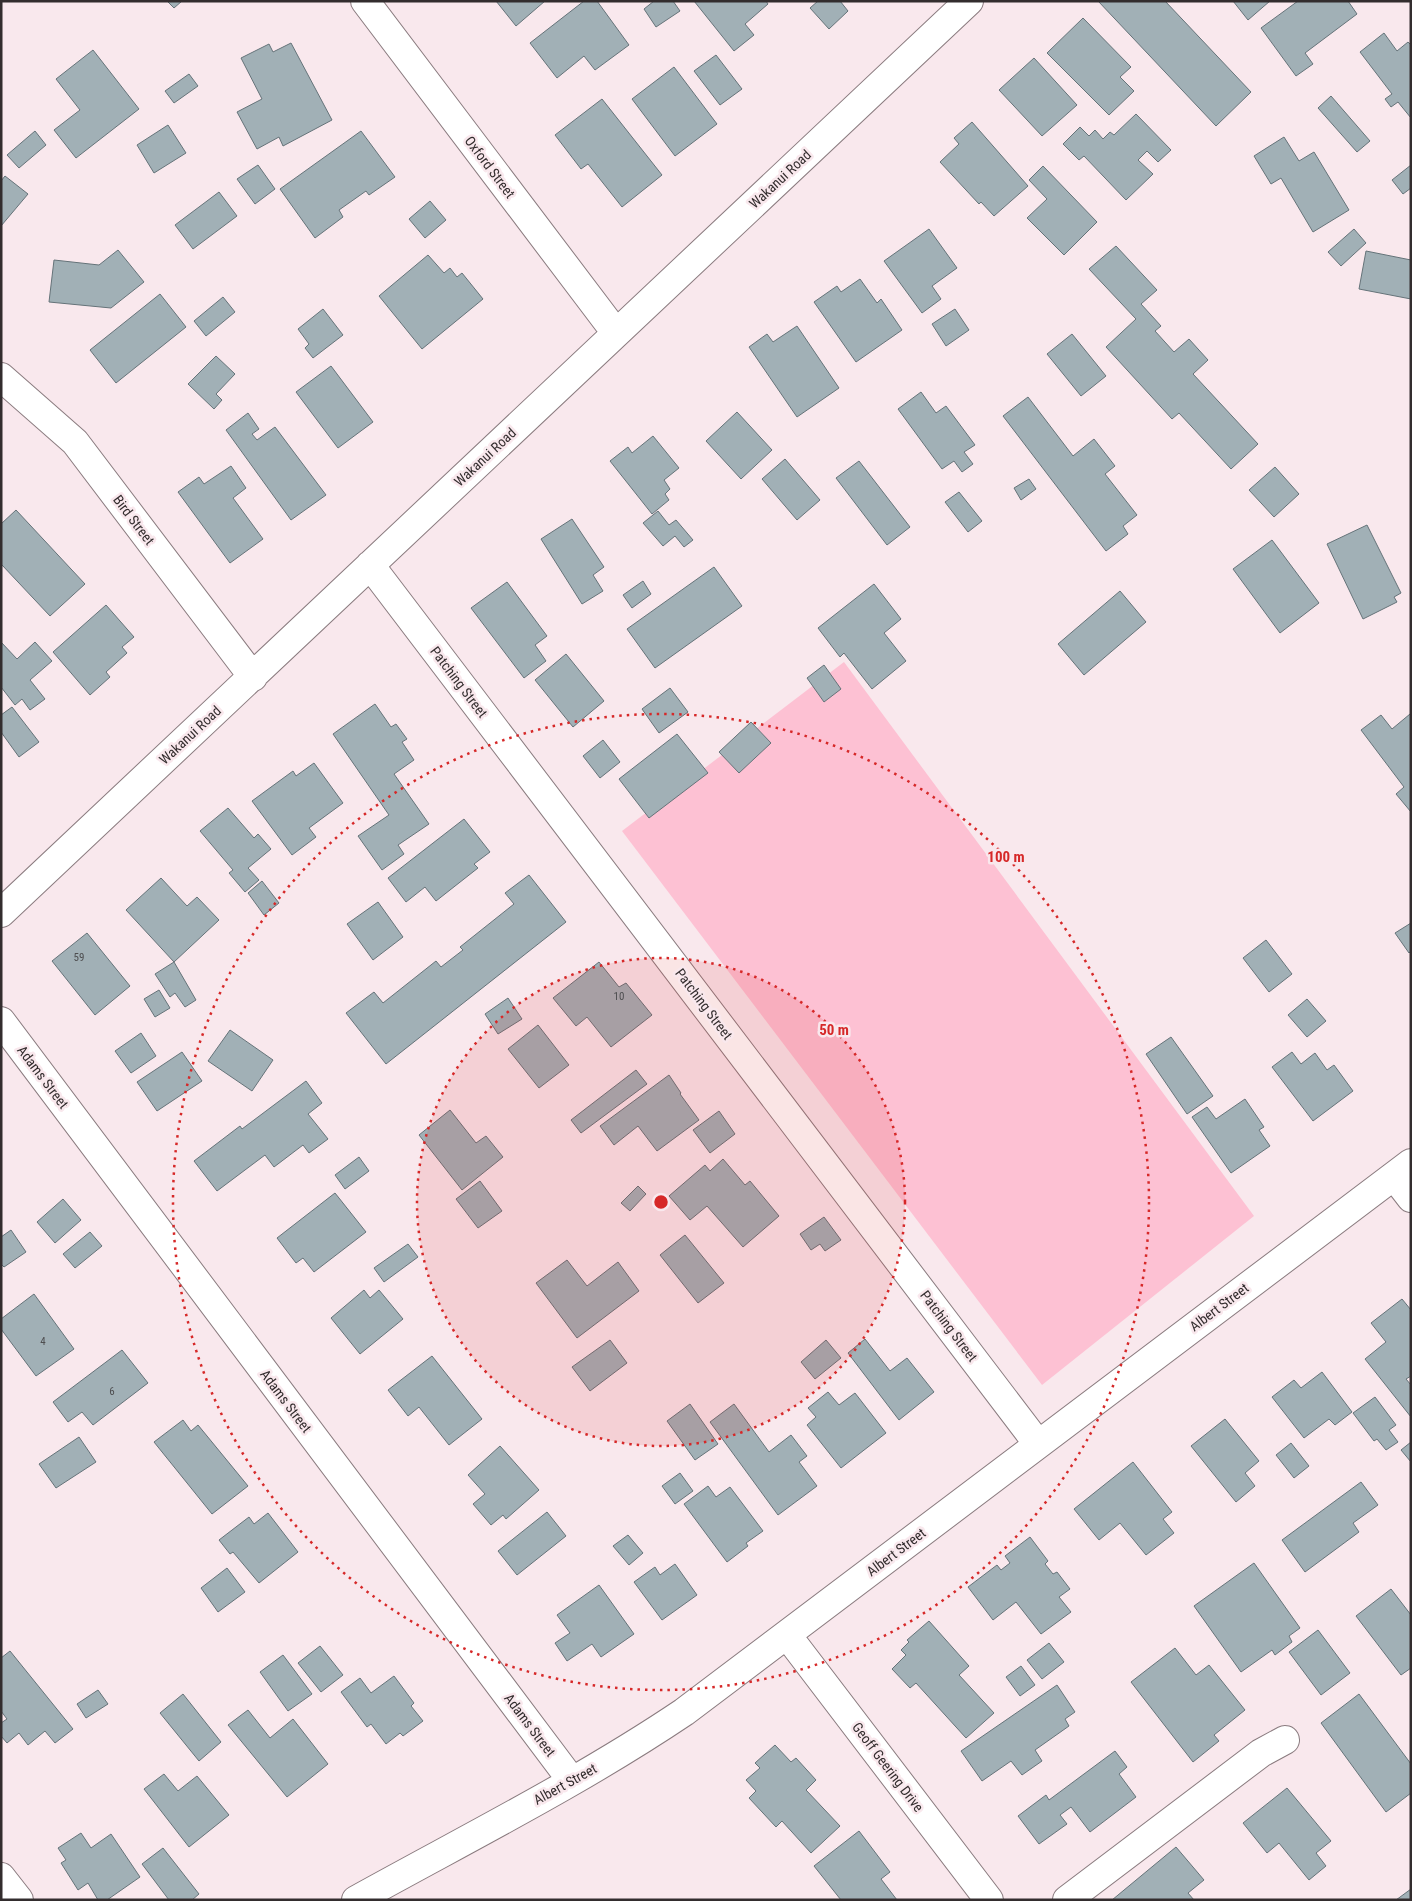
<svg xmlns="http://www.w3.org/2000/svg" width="1412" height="1901" viewBox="0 0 1412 1901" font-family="'Roboto Condensed',sans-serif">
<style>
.green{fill:#fdc1d3}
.building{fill:#a1b0b6;stroke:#657379}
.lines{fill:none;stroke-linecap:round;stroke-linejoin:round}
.street-casing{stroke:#8a7b7f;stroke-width:30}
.street{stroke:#fff;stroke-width:28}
.ring{fill:none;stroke:#d62828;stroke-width:2.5;stroke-dasharray:2.5 5}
.labels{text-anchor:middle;stroke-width:5;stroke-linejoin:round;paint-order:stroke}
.number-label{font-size:11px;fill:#4e4e50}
.street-label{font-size:14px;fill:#332d2e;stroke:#f9e8ed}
.centre{fill:#d62828;stroke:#f9e8ed;stroke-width:2.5}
.ring-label{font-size:15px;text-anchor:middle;font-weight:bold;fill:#d62828;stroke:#f9e8ed;stroke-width:5;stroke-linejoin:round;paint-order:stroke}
</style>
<rect width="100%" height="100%" fill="#f9e8ed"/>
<!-- green -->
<path class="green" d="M844,662L1254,1216L1042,1385L622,831Z"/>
<!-- building -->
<path class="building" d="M167,1H182L174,8Z
M496,1H545L516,26Z
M584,1H597L629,45L595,70L584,56L557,78L530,43Z
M654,1H673L680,11L656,27L644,9Z
M694,1H766L768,4L745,24L754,35L734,51Z
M818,1H840L848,11L829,29L810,8Z
M1098,1H1165L1251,92L1216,126Z
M1233,1H1270L1248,20Z
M1298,1H1348L1357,14L1305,53L1313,64L1296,76L1261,28Z
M1083,18L1131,67L1120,77L1134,91L1109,115L1047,53Z
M1384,33L1397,51L1408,42L1411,45V118L1398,102L1391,107L1385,99L1392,94L1360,52Z
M291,43L332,120L283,146L279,137L257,149L237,112L262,99L241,58L269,44L273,52Z
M93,50L139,109L76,158L54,130L80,110L56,79Z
M716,55L742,89L720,105L694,71Z
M1034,58L1077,105L1042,136L999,90Z
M674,67L717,124L675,156L632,99Z
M189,74L198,86L174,103L165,91Z
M1331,96L1370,141L1357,152L1318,108Z
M602,99L662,175L622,207L588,164L581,169L555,135Z
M1136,114L1171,150L1158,162L1147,151L1138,160L1153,174L1126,200L1084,156L1079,160L1063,144L1080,127L1089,136L1095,130L1103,139L1110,132L1114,135Z
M972,122L1028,186L994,216L981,202L979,204L940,162L959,144L954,138Z
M168,125L186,153L154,173L137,145Z
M35,131L46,145L19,168L7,155Z
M361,131L395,177L369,195L366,191L339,210L343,217L315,238L280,189Z
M1284,137L1299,161L1314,152L1349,210L1313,232L1281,178L1271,184L1254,156Z
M258,165L275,189L255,204L237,179Z
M1411,165V188L1403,194L1392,180Z
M1043,166L1097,222L1064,255L1027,218L1047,199L1029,180Z
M5,176L28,194L1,226V181Z
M219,192L237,216L193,249L175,225Z
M430,201L446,220L425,238L409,219Z
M929,229L957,268L932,286L941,299L922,313L884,261Z
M1354,229L1366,243L1341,266L1328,252Z
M1116,246L1157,290L1141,304L1161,326L1155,331L1174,352L1189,339L1208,360L1193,374L1258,444L1231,469L1179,413L1172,419L1106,347L1136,319L1089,269Z
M118,250L144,282L111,308L49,302L54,260L99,265Z
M1366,251L1411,260V299L1359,289Z
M428,255L444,273L450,268L457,277L462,273L483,299L422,349L379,296Z
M860,279L877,303L881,299L902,330L856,362L814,302L837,286L841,292Z
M160,294L186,327L116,383L90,350Z
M223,297L235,312L206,336L194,321Z
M323,309L343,335L313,358L305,348L309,344L298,329Z
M955,309L969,330L946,346L932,324Z
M797,326L839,388L797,417L749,347L767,334L773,342Z
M1072,334L1106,376L1081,396L1047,354Z
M216,356L235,374L216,394L222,400L214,409L188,384Z
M331,366L373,422L338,448L296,392Z
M921,392L936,413L946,406L975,445L964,452L973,464L962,472L954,461L942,469L898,409Z
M1028,397L1073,456L1094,439L1115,466L1105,474L1137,515L1123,526L1128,534L1106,551L1003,416Z
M737,412L772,450L741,479L706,441Z
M248,413L259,429L252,434L257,440L275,427L326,495L291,520L226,430Z
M653,436L679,468L664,480L670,489L665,494L669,500L652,514L610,461L628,447L632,453Z
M785,459L820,500L797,520L762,479Z
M859,461L910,527L887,545L836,478Z
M231,466L246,488L233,498L263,539L230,563L178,492L199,477L204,484Z
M1275,467L1299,494L1274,517L1249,490Z
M1029,479L1036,489L1021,500L1014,488Z
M959,492L982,521L968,532L945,502Z
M16,510L85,584L50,616L2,565L1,566V524Z
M658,511L669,525L676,520L693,540L684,547L675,536L663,546L643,523Z
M572,519L604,567L593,575L603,591L582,604L541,539Z
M1367,525L1401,593L1394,597L1397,602L1363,619L1327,544Z
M1272,540L1319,603L1280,633L1233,569Z
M714,567L742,606L655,668L627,629Z
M643,581L651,594L632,608L623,595Z
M507,582L547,636L535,645L546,661L524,678L471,608Z
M874,584L901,619L884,633L906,661L872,689L844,653L840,657L818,628Z
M1120,591L1146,622L1084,675L1058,644Z
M106,605L134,637L122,647L127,653L106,672L110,677L90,695L53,652Z
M1,642L17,659L35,642L52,661L30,680L45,699L30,710L22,699L15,705L1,687Z
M566,654L604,701L573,727L535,680Z
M824,665L841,689L824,702L807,678Z
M670,688L688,712L659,733L642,709Z
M375,704L391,727L396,724L407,739L402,742L414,760L394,774L429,824L398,845L404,854L382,870L358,836L389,815L333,734Z
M12,707L39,742L19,757L1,732V715Z
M1410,714L1411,715V812L1396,794L1404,787L1361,730L1381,715L1392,729Z
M751,722L771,743L739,773L719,752Z
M677,734L708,773L649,818L619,779Z
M603,740L620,762L600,778L583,756Z
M314,763L343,803L309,828L316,837L292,855L252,801L293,771L296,776Z
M228,808L254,838L258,834L271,849L248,868L259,880L245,892L229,873L233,870L200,831Z
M464,819L490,852L474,864L478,868L436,901L425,887L406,902L388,878Z
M529,875L566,922L386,1064L346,1013L374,992L383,1003L436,961L441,967L463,950L460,947L514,904L505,893Z
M161,878L187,906L197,897L219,920L174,962L126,910Z
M262,881L279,903L264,915L248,893Z
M378,902L403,937L373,960L347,924Z
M1411,923V951L1409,953L1395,933Z
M87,933L130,986L95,1015L52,961Z
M1266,940L1292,974L1269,992L1243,958Z
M174,962L196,1000L185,1007L175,993L170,997L155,974Z
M599,962L619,987L626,983L652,1015L611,1047L587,1017L576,1026L553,998Z
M159,990L170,1008L155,1017L144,999Z
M508,998L522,1019L498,1034L485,1014Z
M1307,999L1326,1021L1307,1037L1288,1015Z
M538,1025L569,1065L539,1088L508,1049Z
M230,1030L273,1060L252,1091L208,1061Z
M141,1033L156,1056L131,1073L115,1051Z
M1171,1037L1213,1096L1187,1114L1146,1054Z
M182,1052L202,1081L157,1111L137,1082Z
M1292,1052L1301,1064L1315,1053L1327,1070L1334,1065L1353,1091L1313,1121L1272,1067Z
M636,1070L647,1084L581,1133L571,1120Z
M669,1075L681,1093L680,1094L699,1120L657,1151L638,1126L614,1145L600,1126Z
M306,1081L322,1103L308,1114L328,1139L309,1153L303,1145L274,1167L265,1155L217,1191L194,1161L240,1126L242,1129Z
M1245,1099L1264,1127L1259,1130L1270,1146L1231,1173L1192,1117L1207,1107L1216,1119Z
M450,1110L476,1143L486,1136L503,1157L462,1190L419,1135Z
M719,1111L735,1134L710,1153L693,1130Z
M359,1157L369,1171L345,1189L335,1175Z
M723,1159L745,1185L750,1181L779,1216L743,1247L707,1206L690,1220L669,1196L705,1165L710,1171Z
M480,1181L502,1211L478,1228L456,1199Z
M638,1186L646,1194L630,1211L621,1203Z
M335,1193L366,1232L314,1272L303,1258L296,1263L277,1238Z
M63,1199L81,1220L55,1243L37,1222Z
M824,1217L841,1240L825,1251L820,1244L811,1250L800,1234Z
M11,1230L26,1252L4,1267L1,1264V1237Z
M90,1232L102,1246L75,1268L63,1254Z
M685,1235L724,1283L698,1303L660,1255Z
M408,1244L418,1257L384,1282L374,1268Z
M567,1260L587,1286L618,1262L639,1291L577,1338L536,1283Z
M364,1290L370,1298L379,1290L403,1319L360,1354L331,1318Z
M34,1294L74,1349L36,1376L1,1329V1319Z
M1402,1299L1411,1310V1376L1406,1379L1411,1385V1417L1365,1359L1386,1342L1371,1323Z
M865,1339L890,1371L907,1358L934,1392L899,1420L848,1353Z
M610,1340L627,1363L590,1391L572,1367Z
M826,1340L841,1358L815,1379L801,1362Z
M122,1350L148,1383L93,1425L82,1412L68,1422L53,1402Z
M432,1356L482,1419L449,1445L419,1407L408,1416L388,1390Z
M1322,1372L1352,1412L1335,1425L1329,1419L1304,1438L1272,1397L1294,1380L1301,1388Z
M828,1392L839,1405L855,1393L886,1433L841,1468L807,1425L816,1417L808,1408Z
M1375,1397L1396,1425L1389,1430L1398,1442L1386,1450L1377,1439L1374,1441L1353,1413Z
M690,1404L718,1444L695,1460L667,1421Z
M734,1404L769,1452L791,1435L807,1456L799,1462L817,1486L778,1515L710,1422Z
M1225,1419L1259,1461L1245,1473L1255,1486L1236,1502L1191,1446Z
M183,1420L191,1431L198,1425L248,1486L212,1514L154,1442Z
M79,1437L96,1462L56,1488L39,1464Z
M1411,1442V1462L1401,1450Z
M1291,1443L1309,1466L1294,1478L1276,1455Z
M500,1446L539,1490L506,1519L503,1515L491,1525L473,1504L485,1494L468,1475Z
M1133,1462L1172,1512L1163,1519L1174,1533L1146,1555L1120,1523L1099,1540L1074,1509Z
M680,1473L693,1491L675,1504L662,1486Z
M1361,1482L1378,1505L1353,1523L1359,1532L1305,1572L1282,1540Z
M708,1486L716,1497L730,1487L763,1531L746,1543L748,1546L727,1562L684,1504Z
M547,1512L566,1536L517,1575L498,1551Z
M268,1513L298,1552L259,1583L233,1552L230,1554L219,1540L249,1517L254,1524Z
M628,1535L643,1553L629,1565L613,1546Z
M1030,1537L1048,1561L1045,1564L1053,1574L1057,1572L1070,1589L1059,1597L1071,1612L1041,1634L1016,1602L993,1620L968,1587L997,1565L1001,1570L1010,1563L1005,1556Z
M1254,1563L1300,1628L1289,1636L1292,1642L1275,1655L1272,1650L1241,1672L1194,1606Z
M675,1564L697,1595L662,1620L634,1582L655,1567L660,1575Z
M227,1568L245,1592L218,1612L201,1588Z
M599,1585L634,1634L601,1657L592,1644L567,1661L555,1643L570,1633L557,1615Z
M1391,1589L1411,1615V1668L1401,1675L1356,1616Z
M929,1621L969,1666L959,1675L994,1713L966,1738L916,1683L910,1688L892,1669L906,1655L901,1650L909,1642L907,1640Z
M1318,1630L1350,1673L1321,1695L1289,1652Z
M1049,1643L1064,1662L1042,1679L1027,1660Z
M320,1646L343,1675L321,1692L298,1663Z
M1175,1648L1196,1675L1209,1665L1245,1710L1214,1735L1219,1741L1193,1762L1131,1682Z
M10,1651L73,1729L55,1743L45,1731L28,1745L19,1733L7,1743L1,1736V1723L7,1719L1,1711V1658Z
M283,1655L312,1694L288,1711L260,1672Z
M1021,1666L1035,1685L1020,1696L1006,1677Z
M394,1676L414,1703L411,1706L423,1721L403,1736L400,1733L386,1744L371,1724L367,1727L341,1692L360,1678L371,1693Z
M1057,1685L1075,1712L1065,1719L1069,1726L1035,1750L1042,1761L1022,1775L1011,1761L982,1781L961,1751Z
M98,1690L108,1704L86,1718L77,1704Z
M183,1694L221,1742L199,1761L160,1713Z
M1359,1694L1411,1764V1793L1386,1812L1321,1723Z
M248,1710L270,1738L293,1719L328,1764L287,1797L228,1725Z
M775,1745L791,1762L796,1758L816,1780L806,1790L840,1826L811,1853L782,1821L776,1827L749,1798L756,1791L746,1780L760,1768L755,1763Z
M1115,1751L1127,1767L1119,1774L1136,1797L1090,1832L1071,1807L1060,1815L1067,1824L1039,1844L1018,1816L1046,1795L1049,1800Z
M164,1774L178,1791L197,1776L229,1815L189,1847L144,1789Z
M1287,1788L1331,1841L1316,1853L1326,1866L1309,1880L1279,1843L1267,1853L1243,1823Z
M859,1831L890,1872L881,1879L897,1900H841L814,1866Z
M81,1833L91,1848L111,1834L140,1877L107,1900H98L88,1883L78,1890L61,1863L66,1860L58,1848Z
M1176,1847L1204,1880L1188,1893L1194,1900H1112Z
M163,1848L199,1894L192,1900H169L142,1864Z
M1411,1889V1900H1396Z"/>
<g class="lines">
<!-- street casing -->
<g class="street-casing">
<path id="street" d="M365,1L616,333
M1,377L75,442L253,677
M370,565L1038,1444
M1,913L969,1
M1,1021L572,1781
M1394,1176L1411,1198
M787,1635L989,1900
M1,1877L19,1900
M356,1900C466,1839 580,1782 684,1712L1411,1163
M1067,1900L1261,1753L1285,1740"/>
</g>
<!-- street -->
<use href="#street" class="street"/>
</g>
<!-- distance rings -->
<circle cx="661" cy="1202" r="244" fill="#d62828" fill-opacity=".12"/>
<g class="ring">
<circle cx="661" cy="1202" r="244"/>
<circle cx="661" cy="1202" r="488"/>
</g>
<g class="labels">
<!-- number labels -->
<g class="number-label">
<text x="79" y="961">59</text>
<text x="619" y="1000">10</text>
<text x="43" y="1345">4</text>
<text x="112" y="1395">6</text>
</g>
<!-- street labels -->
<g class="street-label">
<text transform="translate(490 167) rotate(53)" y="5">Oxford Street</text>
<text transform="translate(780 179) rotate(-43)" y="5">Wakanui Road</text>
<text transform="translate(485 457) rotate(-43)" y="5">Wakanui Road</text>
<text transform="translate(134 520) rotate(53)" y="5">Bird Street</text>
<text transform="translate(459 682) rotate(53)" y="5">Patching Street</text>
<text transform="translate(190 735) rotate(-43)" y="5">Wakanui Road</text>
<text transform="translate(704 1004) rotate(53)" y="5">Patching Street</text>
<text transform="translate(43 1077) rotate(53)" y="5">Adams Street</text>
<text transform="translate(1219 1307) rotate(-37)" y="5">Albert Street</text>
<text transform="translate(949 1326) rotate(53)" y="5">Patching Street</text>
<text transform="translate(286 1401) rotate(53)" y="5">Adams Street</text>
<text transform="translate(896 1552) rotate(-37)" y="5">Albert Street</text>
<text transform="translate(530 1725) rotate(53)" y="5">Adams Street</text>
<text transform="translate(888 1767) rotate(53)" y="5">Geoff Geering Drive</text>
<text transform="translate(565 1784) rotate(-29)" y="5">Albert Street</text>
</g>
</g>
<circle cx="661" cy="1202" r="8" class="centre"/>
<g class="ring-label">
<text x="1006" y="862">100 m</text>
<text x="834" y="1035">50 m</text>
</g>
<!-- border -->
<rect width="1412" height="1901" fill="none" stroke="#332d2e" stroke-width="5"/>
</svg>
